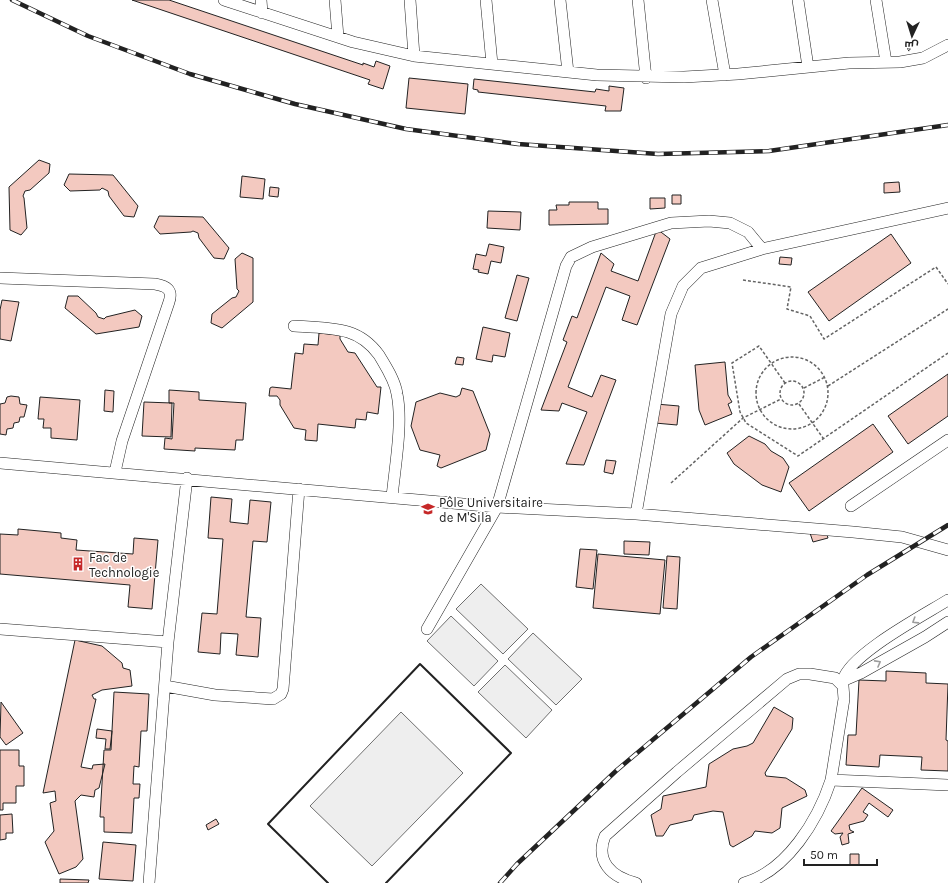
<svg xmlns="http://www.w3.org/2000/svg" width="948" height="883" viewBox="0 0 948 883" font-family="Karla,Cairo,sans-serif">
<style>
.green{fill:#eee;stroke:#6f6f6f}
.building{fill:#f3c9c0;stroke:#222}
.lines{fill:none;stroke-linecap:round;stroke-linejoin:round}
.minor-casing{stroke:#222;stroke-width:12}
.path{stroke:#646464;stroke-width:1.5;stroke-dasharray:3 2;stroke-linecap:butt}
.minor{stroke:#fff;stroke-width:11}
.rail-casing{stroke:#222;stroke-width:4.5}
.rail{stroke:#fff;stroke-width:3;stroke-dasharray:9;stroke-linecap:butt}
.wall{stroke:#222;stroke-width:2}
.oneway{stroke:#9c9c9c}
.labels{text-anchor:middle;stroke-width:3;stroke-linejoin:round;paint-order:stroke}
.poi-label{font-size:13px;fill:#222;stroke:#fff;text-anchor:start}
</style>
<rect width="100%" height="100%" fill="#fff"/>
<!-- green -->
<path class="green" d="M481,584L528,629L503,654L456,609Z
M451,616L498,661L474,686L427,641Z
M533,633L582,679L556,705L508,659Z
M505,665L552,710L526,738L478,692Z
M401,712L463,773L372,866L310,806Z"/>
<!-- building -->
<path class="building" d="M132,0H169L363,65V63L374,67L376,61L390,66L383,89L368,84L370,80Z
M409,78L468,84L465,114L406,108Z
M474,79L595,92L596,89L609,91V86L624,88L621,111H605L606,106L478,92V90L473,89Z
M39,160L50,164L49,173L30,190L25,191L23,196L24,198L27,228L21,235L10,230L9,187Z
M69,174L113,175L138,206L134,217L124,216L109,196L108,191L102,188L100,190L70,191L64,185Z
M242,176L265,179L263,199L240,197Z
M899,182L900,192L884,193V183Z
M270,187L279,188L278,197L269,196Z
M672,195H681V204H672Z
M650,198H665V208L650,209Z
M569,202H598V209H608V224L549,225V210H557L556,205H569Z
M488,211L521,212L520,230L487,228Z
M159,216L203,217L229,248L224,259L214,258L199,238L198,233L193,231L191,232L160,234L154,227Z
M657,229L670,239L637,325L622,320L630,296L606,287L568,387L592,397L601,375L616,380L584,465L566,464L587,412L562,403L559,411L541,410L567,342L563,340L572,316L577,318L601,253L614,264L611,271L638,281Z
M891,234L911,263L829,321L808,292Z
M489,244L504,247L501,263L491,261L488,274L478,272L479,270L473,269L476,254L486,256Z
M242,253L253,258V302L222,328L211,323L212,314L232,298L236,297L239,291L237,289L235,259Z
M780,257L792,258L791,265L779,264Z
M517,275L529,278L517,321L505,318Z
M68,296H78L96,313L98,317L104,319L106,317L135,310L142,316L139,327L96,334L65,308Z
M2,300L19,302L11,341L0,339V310Z
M483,327L510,333L505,357L493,355L492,362L476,359Z
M319,333L340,335V339L348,352L355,353L377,387H381L378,414L367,412L366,420L356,419L355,428L318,424L317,441L305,440L306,430L294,428L280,405V400L277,396H269L270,388L272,387L291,389L295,353L303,354L304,344L318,345Z
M457,357L464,358L463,365L455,364Z
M725,362L728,395L732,402L728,404L732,414L705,425L699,410L695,365Z
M948,374V416L908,444L888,416Z
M462,388L473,391L490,434L486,450L441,468L437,466L440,455L420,450L411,426L416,402L440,393L456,397L460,395Z
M105,390L114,391L113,412L104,411Z
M169,390L199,392V400L246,403L243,440H236L235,450L195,448V451L164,449L165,438L172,439L174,403H169Z
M11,396L19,397L20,404L27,405L24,417H20L19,422L14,423L13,428L7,429L6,435L0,434V404L5,403L7,397Z
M40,397L80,400L77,440L51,438V428H43L44,419H38Z
M144,402L172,403L171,437L142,436Z
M656,404L679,406L677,425L655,423Z
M873,424L893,452L809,511L789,483Z
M749,436L765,444L771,451L783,458L789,467L781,492L762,485L734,464L727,453Z
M606,460L616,461L613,474L604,472Z
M211,497L232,499L230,522L248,524L250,500L271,502L267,542L253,541L246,617L261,618L258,657L236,655L238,634L221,633L220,654L198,652L202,613L217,614L223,539L208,538Z
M825,528L828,538L813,542L810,533Z
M18,529L61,533V538L77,540L76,550L133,554L134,538L158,540L152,609L128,607L130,585L0,574V534L18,535Z
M624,541L650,542L649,555L624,554Z
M580,549L597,550L593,589L576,587Z
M598,554L665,560L660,614L593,608Z
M667,556L680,557L677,609L663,608Z
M75,640L102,646L122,663L123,668L130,670L132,686L102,690L92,695L94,699H96L81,767L92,769L93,765L105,764L99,788L95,790L94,797L81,795L75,801L83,859L76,867L59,874L45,842L54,831L50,803L56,801L55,791L43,793Z
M886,671L926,673V683L948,684L946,740L948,741V771L921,770L922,757L880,755L879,767L846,765L848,735H856L859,680L886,681Z
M114,692L149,694L147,731H141L139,767L134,766L133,784H140L139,798H134L132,833L104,832V817H100L104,750H111Z
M1,702L23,733L6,745L0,737Z
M774,707L793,718L792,729L765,773L766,776L786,778L805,790L807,796L782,808L780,828L772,833L755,831L752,836L733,847L730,845L723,812L713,811L694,815L692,820L670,825L663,836H656L651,815L661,809L663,796L706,787L709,764L733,749L747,746L753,743Z
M97,729L112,731L110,749H105L106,739L96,738Z
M0,750H19V766H24V786H16V803H3V810H0Z
M862,788L893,810L888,817L869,803L863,812L868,815L864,821L849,825L850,830L854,832L848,834L849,843L842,845L840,837L843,833L835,834L831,831Z
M12,814L13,833H6V839L0,840V815Z
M216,819L219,824L208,830L206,825Z
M103,842L136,845L133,881L99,879Z
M850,854H859V865H850Z
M60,879L89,880L88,883H60Z"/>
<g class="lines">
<!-- minor casing -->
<g class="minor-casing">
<path id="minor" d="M224,0L353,42L414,56L597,75L684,77L738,74L849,63L900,62L923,58L948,45
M261,0L262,13
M335,0L338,37
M410,0L414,56
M486,0L492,64
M560,0L568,72
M638,0L646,78
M712,0L725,75
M798,0L808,67
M876,0L886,62
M0,278L155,284C167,286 173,290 169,302L122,441L115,472
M294,326C312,327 331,327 348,332C361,336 371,344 379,355C386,367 395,380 397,394C403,423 395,466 392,497
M0,463L497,507L636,514L853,532L902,537L948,550
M851,506L948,440
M636,514L671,314L683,286L701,268L762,249L948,208
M0,629L168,642
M427,629L497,507L566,266L571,257L592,247L671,223L709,221L730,223L748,232L762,249
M843,680C850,654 924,615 948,600
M840,682L861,673L925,637L948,622
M165,686L215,695L273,699L281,694L283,689L299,489
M831,780L948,785
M149,883L168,642L187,478
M636,883C611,877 595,861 605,836L677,772L787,679L799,674H810L835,678L843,686L844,699L831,780C818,820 787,871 744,883"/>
</g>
<!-- path -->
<path class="path" d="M743,280L791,287L787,309L810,316L824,339L936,267L948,284
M756 393a36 36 0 1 1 72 0a36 36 0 1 1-72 0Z
M780 393a12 12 0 1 1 24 0a12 12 0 1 1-24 0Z
M785,383L759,346L732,363L740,412L746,423L798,456L948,353
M828,386L948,309
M804,388L825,377
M799,404L823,438
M671,483L743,418L781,399"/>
<!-- minor -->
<use href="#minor" class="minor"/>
<!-- rail casing -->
<g class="rail-casing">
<path id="rail" d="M12,0L88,36L190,74L295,104L406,129L518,144L658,154L769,151L948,125
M500,883L517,864L617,770L751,657L867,575L948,525"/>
</g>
<!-- rail -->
<use href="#rail" class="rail"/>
<!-- wall -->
<path class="wall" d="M328,883L268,824L420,664L511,753L386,883"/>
</g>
<!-- one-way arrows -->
<defs><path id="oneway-chevron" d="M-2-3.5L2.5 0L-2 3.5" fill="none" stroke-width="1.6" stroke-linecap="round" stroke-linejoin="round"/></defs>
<g class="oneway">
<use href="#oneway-chevron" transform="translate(915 621) rotate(148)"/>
<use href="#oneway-chevron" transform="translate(878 663) rotate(-29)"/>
</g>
<!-- icons -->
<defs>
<g id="university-bare" transform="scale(1.08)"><path d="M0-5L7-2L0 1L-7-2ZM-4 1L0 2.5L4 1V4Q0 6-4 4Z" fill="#c62828" stroke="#fff" stroke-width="2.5" paint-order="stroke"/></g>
<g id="building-bare" transform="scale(1.08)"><path d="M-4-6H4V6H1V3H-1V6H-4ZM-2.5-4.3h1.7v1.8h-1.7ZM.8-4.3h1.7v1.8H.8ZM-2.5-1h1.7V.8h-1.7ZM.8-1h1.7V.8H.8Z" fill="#c62828" stroke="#fff" stroke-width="2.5" paint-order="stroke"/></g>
</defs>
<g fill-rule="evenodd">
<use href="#university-bare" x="428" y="509"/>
<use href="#building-bare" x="78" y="564"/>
</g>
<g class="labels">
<!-- poi labels -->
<g class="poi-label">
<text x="439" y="507">Pôle Universitaire<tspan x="439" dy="15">de M'Sila</tspan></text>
<text x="89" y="562">Fac de<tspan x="89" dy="15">Technologie</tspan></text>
</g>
</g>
<!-- north arrow -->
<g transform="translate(912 36) rotate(184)" stroke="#ffffff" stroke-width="3" paint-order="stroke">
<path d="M0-3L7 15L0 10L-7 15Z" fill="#222222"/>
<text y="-6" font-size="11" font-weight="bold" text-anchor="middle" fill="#222222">ش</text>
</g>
<!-- scale -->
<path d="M804 859v6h73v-6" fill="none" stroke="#222222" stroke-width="2"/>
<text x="810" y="859" font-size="12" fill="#222222" stroke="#ffffff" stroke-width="3" paint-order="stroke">50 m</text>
</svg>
